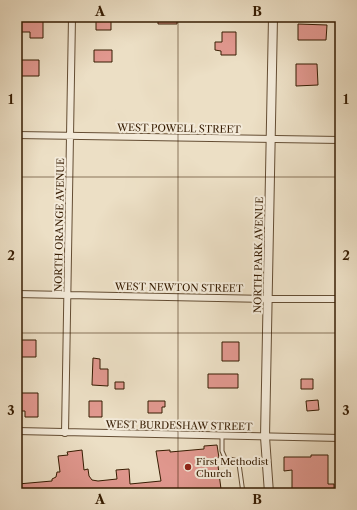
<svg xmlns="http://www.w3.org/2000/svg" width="357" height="510" viewBox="0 0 357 510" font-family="'Libre Caslon Text',serif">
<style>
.building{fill:#e1988f;stroke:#361c02}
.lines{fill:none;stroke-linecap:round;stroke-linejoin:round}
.service-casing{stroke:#644d33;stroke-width:5}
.minor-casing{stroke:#644d33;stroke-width:8}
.tertiary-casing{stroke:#644d33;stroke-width:10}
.service{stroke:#f3ead9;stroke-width:3}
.minor{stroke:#f3ead9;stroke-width:6}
.tertiary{stroke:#f3ead9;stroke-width:8}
.grid{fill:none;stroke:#361c02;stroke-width:1;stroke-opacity:0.55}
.poi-dot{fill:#8f2418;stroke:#f3ead9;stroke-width:1.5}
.labels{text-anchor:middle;stroke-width:4;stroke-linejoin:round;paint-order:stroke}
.street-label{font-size:10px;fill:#361c02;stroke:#f3ead9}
.poi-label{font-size:10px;fill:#361c02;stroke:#f3ead9;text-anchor:start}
.neatline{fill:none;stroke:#361c02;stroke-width:1.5}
.grid-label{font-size:13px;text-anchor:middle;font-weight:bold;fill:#361c02}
</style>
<rect width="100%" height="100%" fill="#ecdfc5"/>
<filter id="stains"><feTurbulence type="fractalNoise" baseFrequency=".005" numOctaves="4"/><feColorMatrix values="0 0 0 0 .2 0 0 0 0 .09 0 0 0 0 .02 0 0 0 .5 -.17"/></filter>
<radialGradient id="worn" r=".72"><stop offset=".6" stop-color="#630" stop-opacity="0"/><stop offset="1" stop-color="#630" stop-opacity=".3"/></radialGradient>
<!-- building -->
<path class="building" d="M96,17H111V30H96Z
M158,17H177V24H158Z
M19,20H43V38H30V32H19Z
M298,24L327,25L326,40H298Z
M222,32H236V55H221V51L215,50V42H222Z
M94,50H112V62H94Z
M20,60H39V76H20Z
M296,64H317L318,85L296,86Z
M19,340H36V357H19Z
M222,342H239V361H222Z
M93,358L100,359V369H108V386L92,385Z
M208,374H238V388H208Z
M301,379H313V389H301Z
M115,382H124V389H115Z
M17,393H38V417H25V411H17Z
M318,400L319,410L307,411L306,401Z
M89,401H102V417H89Z
M148,401H165V407H162V413H148Z
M217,445L219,458H217L221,489L198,491V493H18V484L52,481V479L56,477L57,472H60L58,456L68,455L67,452L82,450L84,470L88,469L89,476L92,480L98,481L117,479L116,470L129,469L130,484L161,481L156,451L170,450V452L204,449V446Z
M311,455H328V484H334V493H292V470L284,471V457H311Z"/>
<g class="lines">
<!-- service casing -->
<g class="service-casing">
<path id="service" d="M222,436V451L225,458L238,461L239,464L243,493"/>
</g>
<!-- minor casing -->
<g class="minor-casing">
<path id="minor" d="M17,135L340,140
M17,294L268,299H340
M17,431L340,438
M65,433L72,17"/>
</g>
<!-- tertiary casing -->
<g class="tertiary-casing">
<path id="tertiary" d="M269,493L265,437L273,17"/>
</g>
<!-- service -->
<use href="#service" class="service"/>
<!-- minor -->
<use href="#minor" class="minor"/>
<!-- tertiary -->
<use href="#tertiary" class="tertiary"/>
</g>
<!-- grid -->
<path class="grid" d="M178,17V493M17,177H340M17,333H340"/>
<!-- markers -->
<circle class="poi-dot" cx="188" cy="467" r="4"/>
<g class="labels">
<!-- street labels -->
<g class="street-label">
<text transform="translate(179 128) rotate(1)" y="4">WEST POWELL STREET</text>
<text transform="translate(59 225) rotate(-89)" y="4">NORTH ORANGE AVENUE</text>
<text transform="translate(258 255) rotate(-89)" y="4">NORTH PARK AVENUE</text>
<text transform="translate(179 287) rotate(1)" y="4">WEST NEWTON STREET</text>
<text transform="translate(179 425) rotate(1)" y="4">WEST BURDESHAW STREET</text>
</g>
<!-- poi labels -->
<g class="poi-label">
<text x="196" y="465">First Methodist<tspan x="196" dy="12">Church</tspan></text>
</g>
</g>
<!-- margin -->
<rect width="357" height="510" fill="none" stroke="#ecdfc5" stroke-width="44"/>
<rect x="22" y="22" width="313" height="466" class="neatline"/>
<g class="grid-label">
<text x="100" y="16">A</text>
<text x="257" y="16">B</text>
<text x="11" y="104">1</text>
<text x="346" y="104">1</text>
<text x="11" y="260">2</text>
<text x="346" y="260">2</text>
<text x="11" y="415">3</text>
<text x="346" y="415">3</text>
<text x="100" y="504">A</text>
<text x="257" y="504">B</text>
</g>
<rect width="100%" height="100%" filter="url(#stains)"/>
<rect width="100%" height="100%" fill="url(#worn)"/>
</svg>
